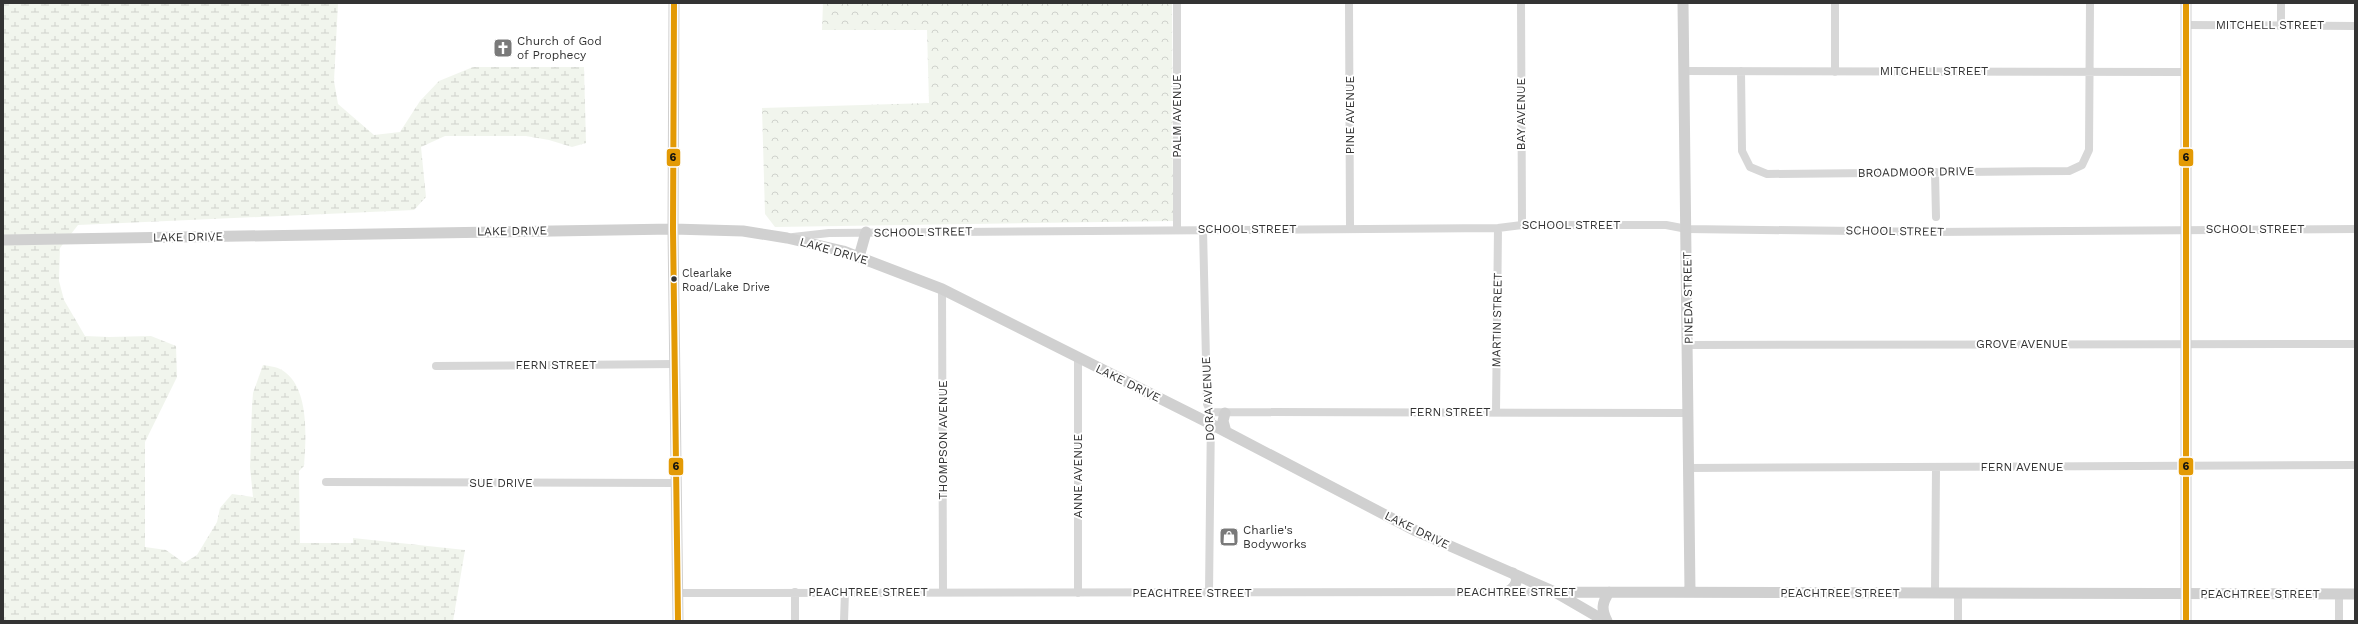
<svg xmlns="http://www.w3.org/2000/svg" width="2358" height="624" viewBox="0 0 2358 624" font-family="'Work Sans',sans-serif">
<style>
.forest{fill:url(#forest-crowns)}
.wetland{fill:url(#wetland-marsh)}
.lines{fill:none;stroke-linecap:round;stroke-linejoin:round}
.street{stroke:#d7d7d7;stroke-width:8}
.secondary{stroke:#d0d0d0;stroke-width:11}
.bus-1-casing{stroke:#fff;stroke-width:9}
.bus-1{stroke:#e39a05;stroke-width:6}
.bus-dot{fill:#333;stroke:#fff;stroke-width:1.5}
.labels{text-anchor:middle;stroke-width:4;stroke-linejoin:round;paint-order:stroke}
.bus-label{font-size:11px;fill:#333;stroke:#fff;text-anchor:start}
.street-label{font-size:12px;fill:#333;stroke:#fff}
.poi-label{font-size:12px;fill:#333;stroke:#fff;text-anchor:start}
.line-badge{stroke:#fff;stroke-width:1.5}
.pale-badge-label{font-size:11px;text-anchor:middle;font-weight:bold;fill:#111}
</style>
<defs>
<pattern id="forest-crowns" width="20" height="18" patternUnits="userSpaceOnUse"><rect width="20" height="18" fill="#f1f5ed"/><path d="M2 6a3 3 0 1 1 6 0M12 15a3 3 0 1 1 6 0" fill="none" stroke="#cfd2cc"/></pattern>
<pattern id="wetland-marsh" width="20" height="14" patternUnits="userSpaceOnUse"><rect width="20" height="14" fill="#f1f5ed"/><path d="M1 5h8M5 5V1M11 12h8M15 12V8" fill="none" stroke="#cfd2cc"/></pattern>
</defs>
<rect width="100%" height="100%" fill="#fff"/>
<!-- forest -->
<path class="forest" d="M823,3H1172L1173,221L775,227L765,214L762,108L929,103L927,30H822Z"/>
<!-- wetland -->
<path class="wetland" d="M3,3H338L334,81L338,104L374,135L400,132L420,101L439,81L473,67H584L586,143L572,147L549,140L526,136H445L421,147L426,197L414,210L78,225L71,234L3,235Z
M63,244L60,248L59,281L64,300L85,336L109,337L151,336L176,346L177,377L145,442V547L166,550L184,563L197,555L217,522L220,508L232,494L253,497L250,467L252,407L253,393L263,365C269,366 277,367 282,370C310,387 306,438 304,466L299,471L300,543H353V538L465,550L453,621H3V245Z"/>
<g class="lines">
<!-- street -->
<path class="street" d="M1177,3V229
M1349,3L1350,228
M1521,3L1522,225
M2186,25L2355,26
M2281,25V3
M1683,71L2185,72
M1741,71L1742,151L1750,167L1767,174L2069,171L2082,165L2089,150L2090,3
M1835,72V3
M1935,172L1936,217
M1203,229L1207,404L1211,412L1209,594
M793,237L829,233L1498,228L1522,225H1666L1687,229L1934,232L2355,229
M942,289L943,592
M1689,345L2355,344
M436,366L675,364
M1211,412L1689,413
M1496,412L1498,228
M1689,468L2355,465
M326,482L677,483
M795,592V621
M1958,592V621
M678,593L1551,592
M1078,593V358
M1935,593L1936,468
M2339,594V621
M844,621L845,592"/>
<!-- secondary -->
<path class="secondary" d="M674,3L673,229L678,621
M1683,3L1690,592
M3,240L673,229L743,231L787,238L843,251L942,289L1211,424L1416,531L1555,592L1605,621
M859,257L866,232
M1225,413L1223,421L1226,432
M1507,592C1514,588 1516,585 1517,578L1513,573
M1556,592L2355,594
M1607,621C1601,609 1602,603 1609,592
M2186,621V3"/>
<!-- bus-1 casing -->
<g class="bus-1-casing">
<path id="bus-1" d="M674,3L673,229L678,621
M2186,3V621"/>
</g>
<!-- bus-1 -->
<use href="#bus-1" class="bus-1"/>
</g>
<!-- icons -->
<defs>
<g id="church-square" transform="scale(1)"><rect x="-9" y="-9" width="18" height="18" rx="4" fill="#7a7a7a" stroke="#fff"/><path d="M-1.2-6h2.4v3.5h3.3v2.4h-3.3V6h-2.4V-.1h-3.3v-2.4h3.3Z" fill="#fff"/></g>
<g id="shop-square" transform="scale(1)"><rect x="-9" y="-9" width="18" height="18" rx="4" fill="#7a7a7a" stroke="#fff"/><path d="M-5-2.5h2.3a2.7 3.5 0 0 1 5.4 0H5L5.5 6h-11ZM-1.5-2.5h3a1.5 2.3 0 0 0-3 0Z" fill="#fff"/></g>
</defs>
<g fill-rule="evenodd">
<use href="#church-square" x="503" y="48"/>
<use href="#shop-square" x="1229" y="537"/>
</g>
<!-- markers -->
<circle class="bus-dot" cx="674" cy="279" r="3.5"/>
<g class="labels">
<!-- bus labels -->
<g class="bus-label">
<text x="682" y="277">Clearlake<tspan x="682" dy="14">Road/Lake Drive</tspan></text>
</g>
<!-- street labels -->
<g class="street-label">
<text x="2270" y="29">MITCHELL STREET</text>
<text x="1934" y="75">MITCHELL STREET</text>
<text transform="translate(1521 114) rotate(-90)" y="4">BAY AVENUE</text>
<text transform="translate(1350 115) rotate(-90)" y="4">PINE AVENUE</text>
<text transform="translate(1177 116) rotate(-90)" y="4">PALM AVENUE</text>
<text transform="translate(1916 172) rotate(-1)" y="4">BROADMOOR DRIVE</text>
<text x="1571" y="229">SCHOOL STREET</text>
<text x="1247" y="233">SCHOOL STREET</text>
<text x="2255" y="233">SCHOOL STREET</text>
<text transform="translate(512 231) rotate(-1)" y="4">LAKE DRIVE</text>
<text transform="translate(1895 231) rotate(1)" y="4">SCHOOL STREET</text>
<text transform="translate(923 232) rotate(-1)" y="4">SCHOOL STREET</text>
<text transform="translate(188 237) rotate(-1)" y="4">LAKE DRIVE</text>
<text transform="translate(834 251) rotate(16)" y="4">LAKE DRIVE</text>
<text transform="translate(1688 298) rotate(-91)" y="4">PINEDA STREET</text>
<text transform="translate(1497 320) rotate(-89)" y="4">MARTIN STREET</text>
<text x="2022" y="348">GROVE AVENUE</text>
<text x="556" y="369">FERN STREET</text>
<text transform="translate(1128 383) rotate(26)" y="4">LAKE DRIVE</text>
<text transform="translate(1208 399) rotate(-93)" y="4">DORA AVENUE</text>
<text x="1450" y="416">FERN STREET</text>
<text transform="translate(943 440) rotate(-90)" y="4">THOMPSON AVENUE</text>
<text x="2022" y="471">FERN AVENUE</text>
<text transform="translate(1078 476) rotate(-90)" y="4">ANNE AVENUE</text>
<text x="501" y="487">SUE DRIVE</text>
<text transform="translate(1417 530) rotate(26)" y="4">LAKE DRIVE</text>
<text x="868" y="596">PEACHTREE STREET</text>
<text x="1516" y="596">PEACHTREE STREET</text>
<text x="1192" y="597">PEACHTREE STREET</text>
<text x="1840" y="597">PEACHTREE STREET</text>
<text x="2260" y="598">PEACHTREE STREET</text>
</g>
<!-- poi labels -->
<g class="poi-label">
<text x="517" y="45">Church of God<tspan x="517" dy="14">of Prophecy</tspan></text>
<text x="1243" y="534">Charlie's<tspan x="1243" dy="14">Bodyworks</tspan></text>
</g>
</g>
<g class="line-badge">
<rect x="2178" y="148" width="16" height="19" rx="4" fill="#e39a05"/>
<rect x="666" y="148" width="15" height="19" rx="4" fill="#e39a05"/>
<rect x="2178" y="457" width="16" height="19" rx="4" fill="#e39a05"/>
<rect x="668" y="457" width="16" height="19" rx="4" fill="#e39a05"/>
</g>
<g class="pale-badge-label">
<text x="2186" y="161">6</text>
<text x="673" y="161">6</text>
<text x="2186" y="470">6</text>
<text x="676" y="470">6</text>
</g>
<!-- border -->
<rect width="2358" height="624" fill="none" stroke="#333333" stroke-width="8"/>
</svg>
